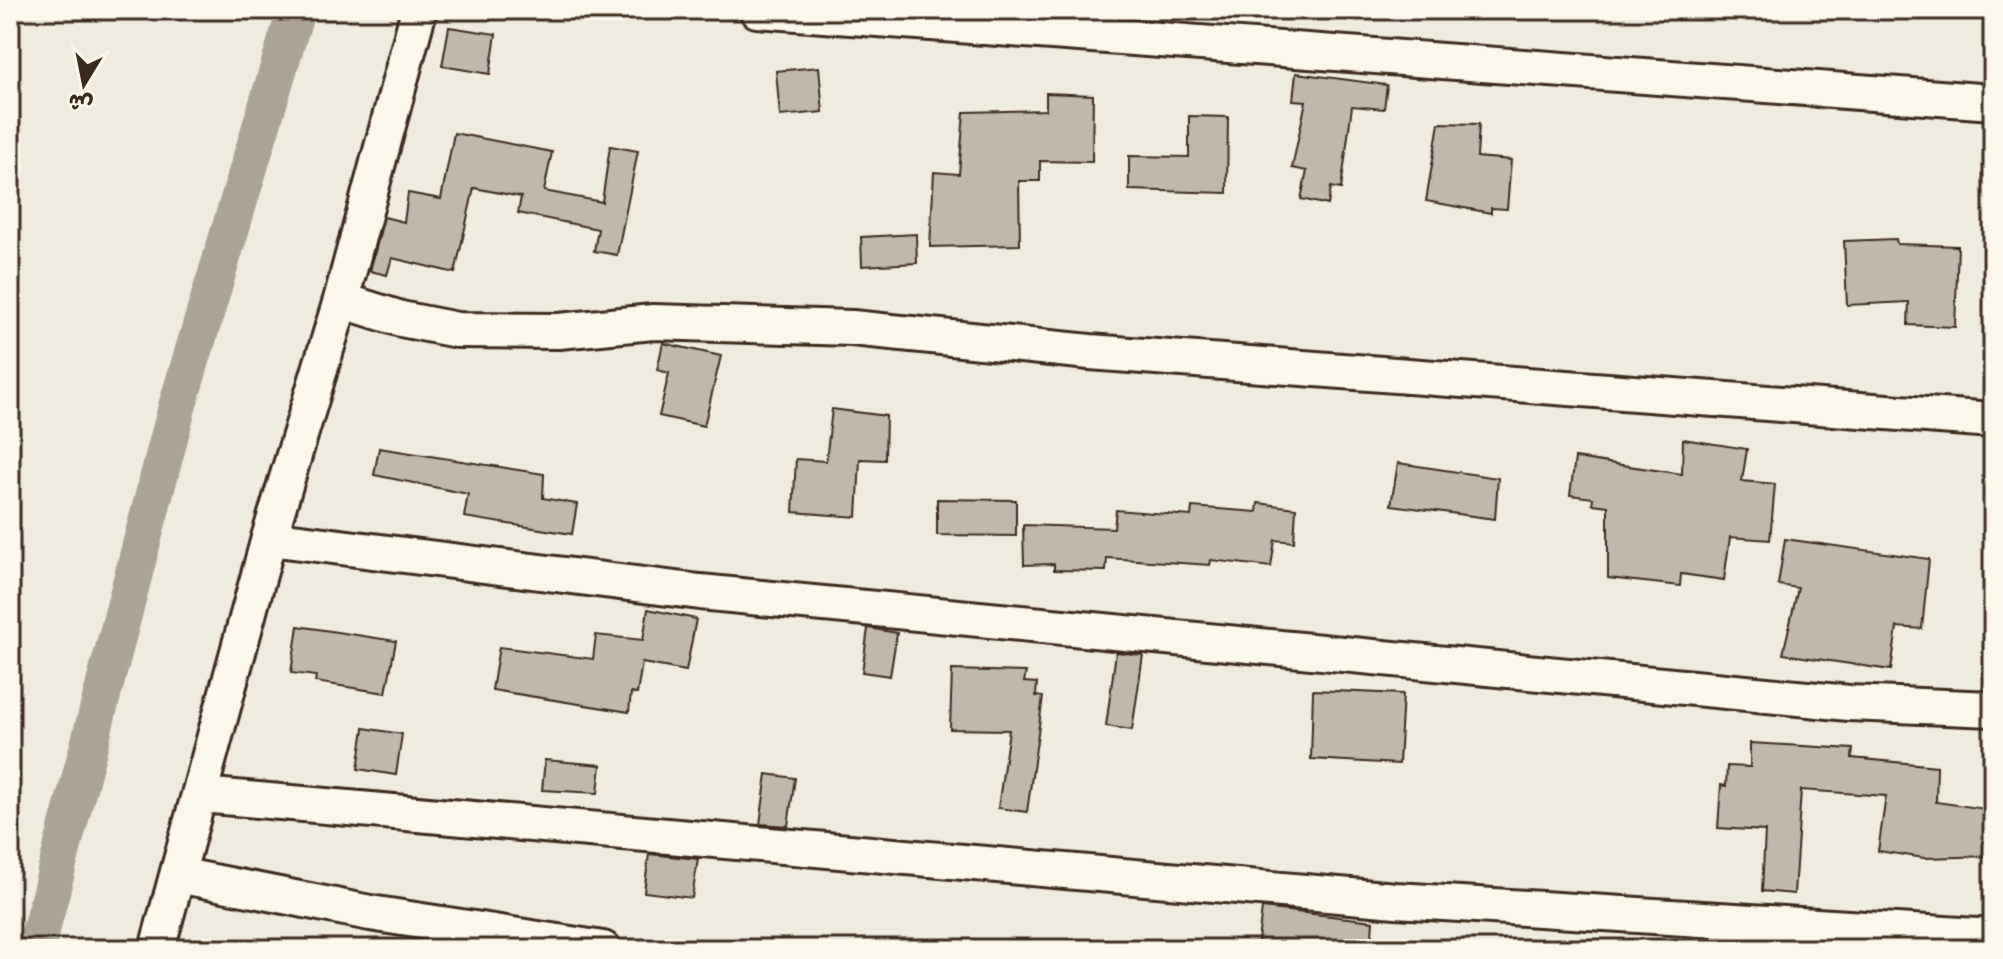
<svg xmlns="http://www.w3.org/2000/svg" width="2003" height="959" viewBox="0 0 2003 959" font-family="'Architects Daughter','Playpen Sans Arabic',sans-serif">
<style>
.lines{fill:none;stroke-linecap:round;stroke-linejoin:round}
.canal{stroke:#aca397;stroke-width:38}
.building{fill:#c0b8ad;stroke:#3b2a1e;stroke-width:2}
.street-casing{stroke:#3b2a1e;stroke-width:40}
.street{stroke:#fbf7ec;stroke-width:34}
</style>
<rect width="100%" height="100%" fill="#f0ebe0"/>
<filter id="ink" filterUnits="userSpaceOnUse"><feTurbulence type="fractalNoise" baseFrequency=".0125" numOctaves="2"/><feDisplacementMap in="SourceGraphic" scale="16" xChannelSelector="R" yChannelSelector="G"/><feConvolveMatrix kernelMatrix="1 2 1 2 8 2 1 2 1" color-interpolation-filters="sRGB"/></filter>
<g filter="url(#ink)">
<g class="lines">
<!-- canal -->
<path class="canal" d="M36,949L177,407L296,10"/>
</g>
<!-- building -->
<path class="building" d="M449,27L496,34L490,74L442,66Z
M819,67L823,112L780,116L776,71Z
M1296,73L1387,85L1384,109L1352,106L1341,189L1331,187L1328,205L1301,199L1307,171L1292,168L1306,101L1293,100Z
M1046,93L1093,95L1092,162L1040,161V181H1019L1020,245L930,247L934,172L959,174L964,112L1046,110Z
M1189,116L1228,117L1227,193L1129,190V156L1189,157Z
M1439,123L1479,124L1477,157L1511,160L1507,209L1491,208V213L1426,201Z
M454,133L552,152L544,191L602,202L610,146L638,151L617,255L594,251L598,229L518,213L521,197L474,188L455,273L392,258L387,275L370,271L384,217L404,222L408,193L441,199Z
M916,234L917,263L862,266L861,237Z
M1896,239L1897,244L1958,246L1955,327L1908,325L1909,302L1847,305L1844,241Z
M663,343L721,356L704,426L659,416L669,373L657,370Z
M832,409L886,416L885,460L860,459L857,517L793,512L796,459L826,461Z
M1683,439L1747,449L1742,481L1775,484L1770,540L1730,537L1724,580L1681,574L1680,586L1608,578V506L1592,504L1593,498L1570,495L1575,458L1682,474Z
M379,448L544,474L543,498L577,504L572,534L464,517L468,494L374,475Z
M1398,463L1498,478L1495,519L1391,505Z
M937,499L1016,500V536L937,535Z
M1258,503L1296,508L1294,542L1275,540L1271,567L1211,560L1210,565L1107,558L1106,571L1054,570V564L1024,565L1023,525L1114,528L1116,510L1191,516L1192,507L1257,512Z
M1785,539L1929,559L1922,629L1897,627L1891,670L1783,654L1798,588L1778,585Z
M648,609L696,619L686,671L642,663L637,694L631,693L629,712L492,690L499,647L593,659L596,635L643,640Z
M298,626L396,641L386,693L315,682L316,676L291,673Z
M868,628L897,633L890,676L862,672Z
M1116,652L1143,655L1132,730L1106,726Z
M952,670L1026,672L1024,682L1037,683L1036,696L1043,697L1027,812L998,808L1009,730L950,729Z
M1313,690L1403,694L1399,764L1311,759Z
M364,728L402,734L396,775L358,769Z
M1750,743L1853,749L1852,758L1937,766L1936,802L1993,810V856L1924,858L1878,851L1886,796L1801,790L1794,894L1762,891L1765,831L1718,828L1721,785L1726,786L1727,766L1750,767Z
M545,760L601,765L598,793L542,790Z
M767,774L795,778L788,826L760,824Z
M649,854L698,859L692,898L644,892Z
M1262,908L1373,921L1371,949H1257Z"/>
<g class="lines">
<!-- street casing -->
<g class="street-casing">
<path id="street" d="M757,10L1993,102
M341,300L401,319L457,330L559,331L653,322L852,328L1090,352L1993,420
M269,538L700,592L1849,703L1993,709
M201,795L1396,900L1993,937
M178,875L370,913L603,949
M157,949L269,538L341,300L419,10"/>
</g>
<!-- street -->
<use href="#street" class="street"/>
</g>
</g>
<!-- margin -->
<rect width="2003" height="959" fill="none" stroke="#fbf7ec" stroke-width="40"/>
<rect x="20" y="20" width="1963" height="919" fill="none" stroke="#3b2a1e" stroke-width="3" filter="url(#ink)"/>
<!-- north arrow -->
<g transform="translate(84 84) rotate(190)" stroke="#fbf7ec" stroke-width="6" paint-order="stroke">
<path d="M0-6L14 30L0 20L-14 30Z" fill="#3b2a1e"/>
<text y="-12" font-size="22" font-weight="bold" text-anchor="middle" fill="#3b2a1e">ش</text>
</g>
</svg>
